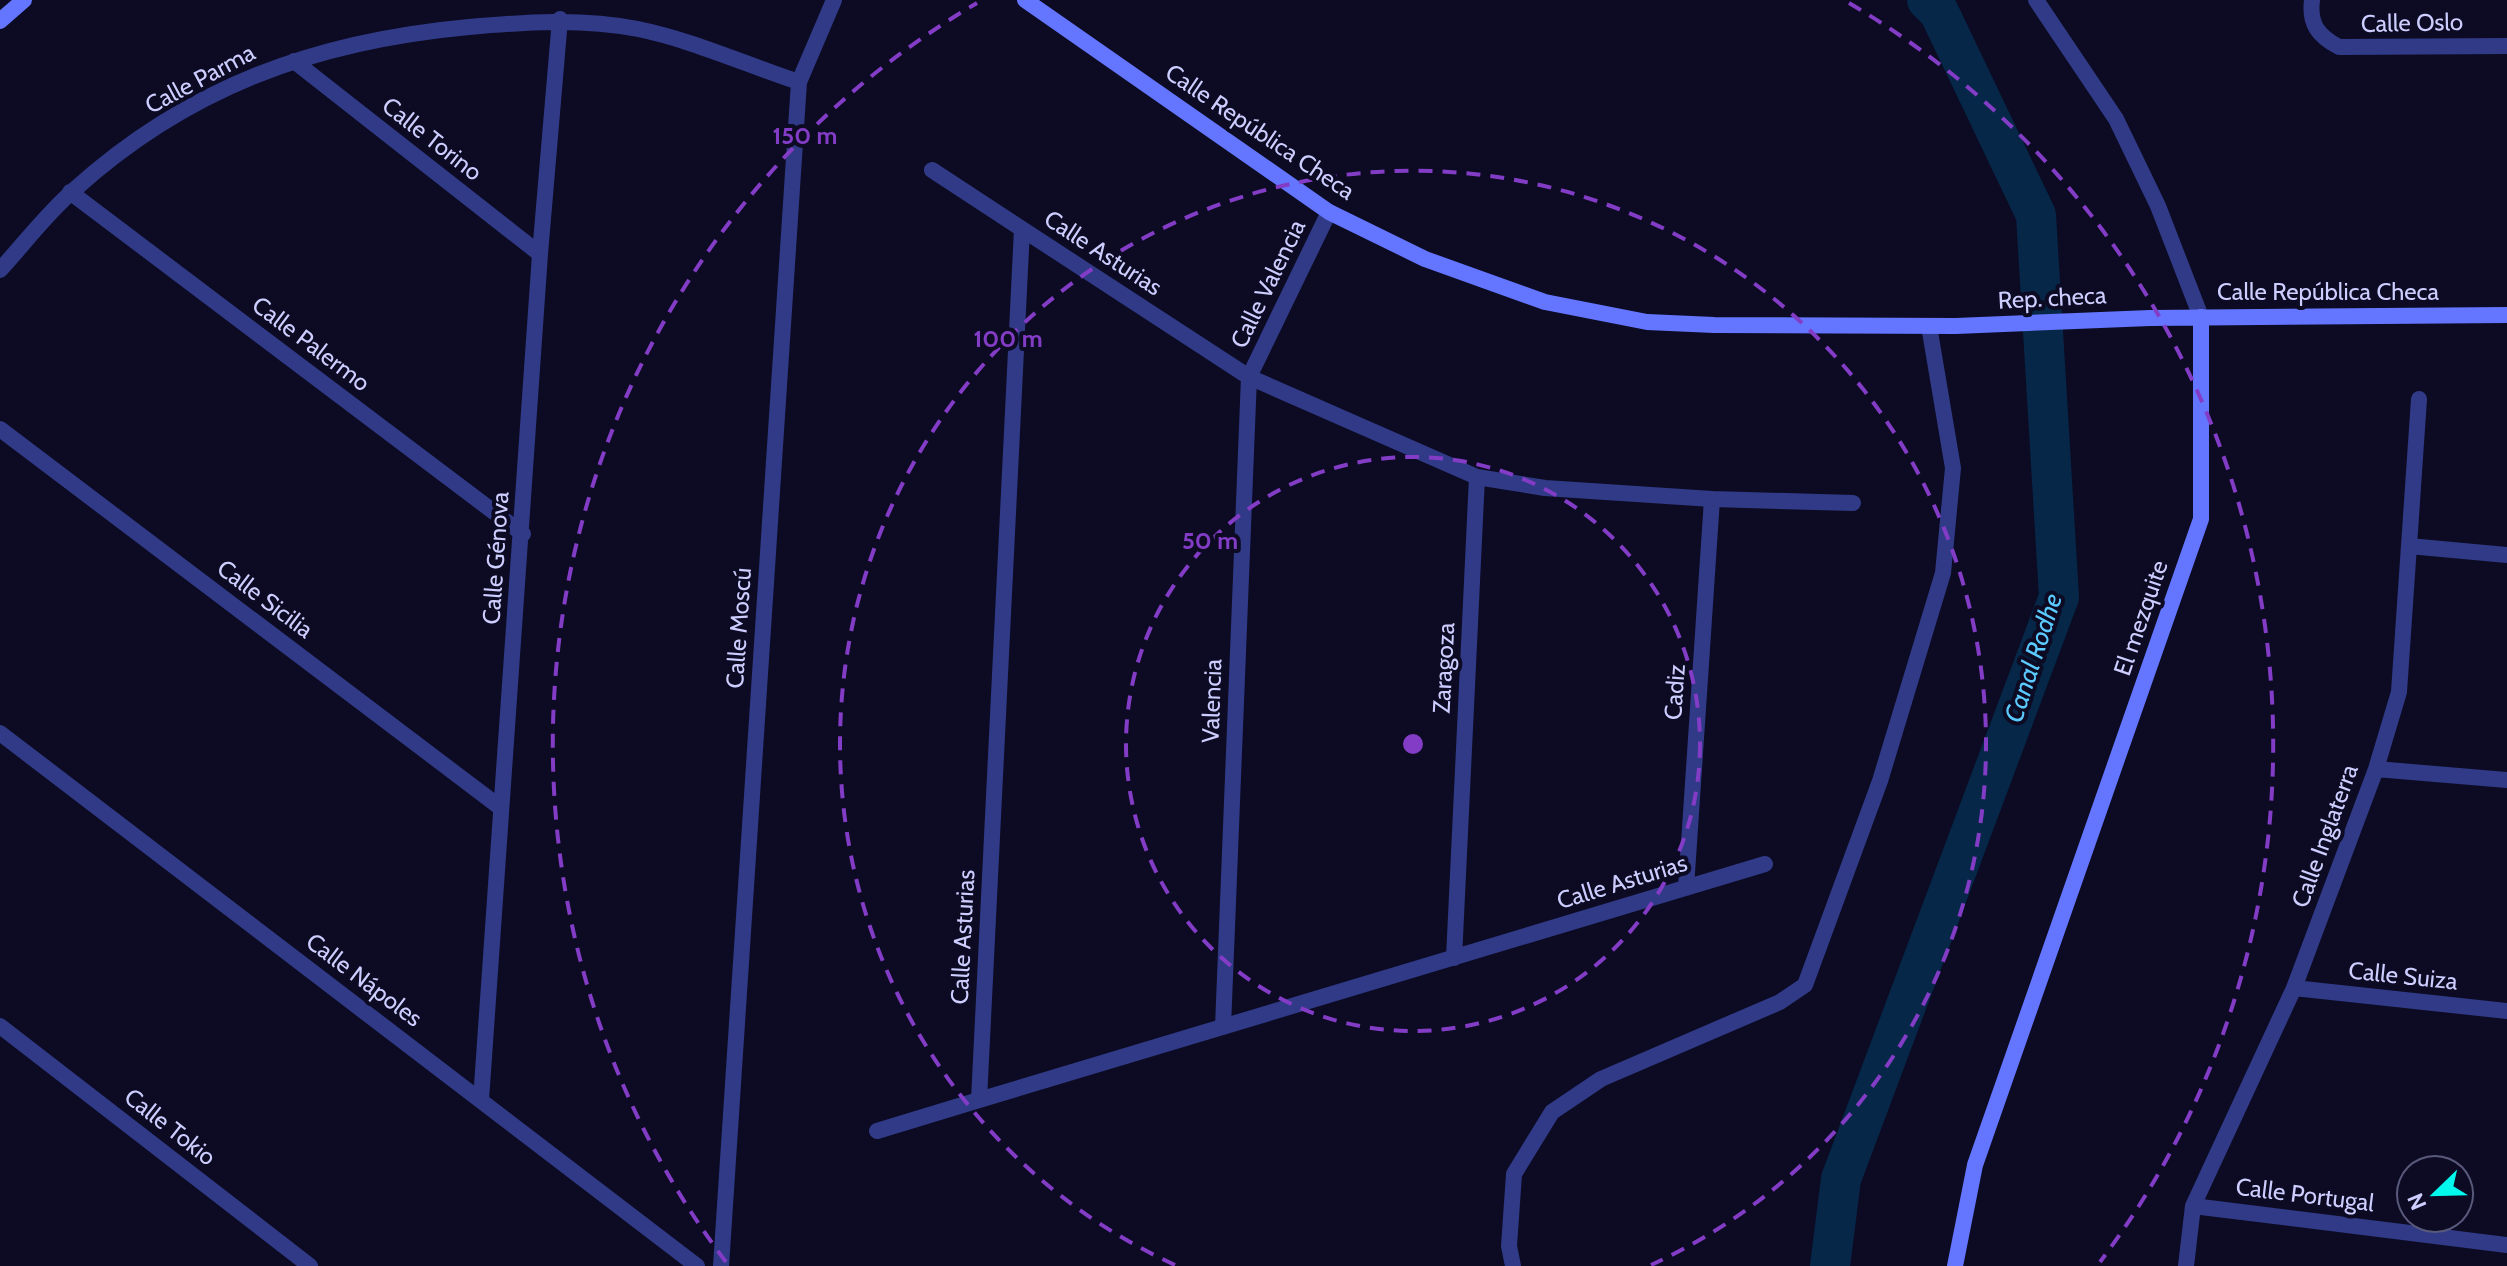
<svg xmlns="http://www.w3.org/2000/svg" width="2507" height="1266" viewBox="0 0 2507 1266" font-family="Cabin,sans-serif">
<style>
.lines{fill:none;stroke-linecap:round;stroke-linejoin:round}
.canal{stroke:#062747;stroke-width:40}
.street{stroke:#313a87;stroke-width:16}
.secondary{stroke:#6476ff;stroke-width:16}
.ring{fill:none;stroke:#833cc5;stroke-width:4;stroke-dasharray:14 10}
.labels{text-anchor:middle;stroke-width:8;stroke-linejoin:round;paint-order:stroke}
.street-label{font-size:24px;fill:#cdceff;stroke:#0c0b23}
.water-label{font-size:26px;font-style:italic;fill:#5bcaff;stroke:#0c0b23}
.centre{fill:#833cc5;stroke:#0c0b23;stroke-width:4}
.ring-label{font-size:24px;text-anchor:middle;font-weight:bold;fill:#833cc5;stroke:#0c0b23;stroke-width:8;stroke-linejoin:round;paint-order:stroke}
</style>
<rect width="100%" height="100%" fill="#0c0b23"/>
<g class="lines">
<!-- canal -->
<path class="canal" d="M1830,1266L1841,1179L2059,597L2036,215L1939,12L1927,0"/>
<!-- street -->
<path class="street" d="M2036,0L2116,119L2158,206L2201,317
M2312,0C2309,24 2318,36 2339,47L2507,46
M294,61L540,254
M932,170L1022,229
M70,192L523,534
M0,270C24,244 47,213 74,190C189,86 317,41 469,27C527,22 581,18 638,29C692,40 747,65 799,82
M0,429L501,808
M2409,546L2507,555
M0,733L697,1266
M2376,769L2507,780
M1765,864L979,1100L1022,229L1249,377L1477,477L1545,488L1712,499L1853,503
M1686,888L1712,499
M1454,958L1477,477
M2294,988L2507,1011
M0,1026L310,1266
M1223,1027L1249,377L1329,212
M481,1100L540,254L560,19
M877,1131L979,1100
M2193,1206L2507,1245
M721,1266L799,82L834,0
M1513,1266L1509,1246L1514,1174L1552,1112L1601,1079L1780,1002L1805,985L1880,781L1943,573L1953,468L1929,326
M2186,1266L2193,1206L2294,988L2376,769L2399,692L2419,399"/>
<!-- secondary -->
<path class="secondary" d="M1025,0L1329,212L1425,259L1545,302L1647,322L1714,325L1956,326L2150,318L2507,315
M0,21L24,0
M1955,1266L1975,1165L2201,519V317"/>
</g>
<!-- distance rings -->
<g class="ring">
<circle cx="1413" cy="744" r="287"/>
<path d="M1175 1265A573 573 0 1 1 1651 1265"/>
<path d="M726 1262A860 860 0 0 1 977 3M1849 3A860 860 0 0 1 2100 1262"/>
</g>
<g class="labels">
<!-- street labels -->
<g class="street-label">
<text transform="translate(2412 23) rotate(-1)" y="8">Calle Oslo</text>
<text transform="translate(200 79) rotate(-28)" y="8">Calle Parma</text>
<text transform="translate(1260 132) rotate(34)" y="8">Calle República Checa</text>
<text transform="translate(432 139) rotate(38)" y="8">Calle Torino</text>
<text transform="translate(1103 253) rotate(33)" y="8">Calle Asturias</text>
<text transform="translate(1268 284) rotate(-64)" y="8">Calle Valencia</text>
<text x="2328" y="300">Calle República Checa</text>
<text transform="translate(2052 298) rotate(-3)" y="8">Rep. checa</text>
<text transform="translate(311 344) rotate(37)" y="8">Calle Palermo</text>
<text transform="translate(496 558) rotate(-86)" y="8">Calle Génova</text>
<text transform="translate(265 599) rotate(37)" y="8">Calle Sicilia</text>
<text transform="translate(2141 618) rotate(-71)" y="8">El mezquite</text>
<text transform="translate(739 628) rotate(-86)" y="8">Calle Moscú</text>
<text transform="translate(1444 668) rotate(-87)" y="8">Zaragoza</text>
<text transform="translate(1675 692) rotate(-86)" y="8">Cadiz</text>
<text transform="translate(1212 701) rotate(-88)" y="8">Valencia</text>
<text transform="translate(2325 836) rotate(-70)" y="8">Calle Inglaterra</text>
<text transform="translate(1622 882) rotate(-17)" y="8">Calle Asturias</text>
<text transform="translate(963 937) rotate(-87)" y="8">Calle Asturias</text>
<text transform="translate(2403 976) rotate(6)" y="8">Calle Suiza</text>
<text transform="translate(364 980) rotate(37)" y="8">Calle Nápoles</text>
<text transform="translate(170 1127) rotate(38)" y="8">Calle Tokio</text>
<text transform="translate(2305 1195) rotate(7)" y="8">Calle Portugal</text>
</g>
<!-- water labels -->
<g class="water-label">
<text transform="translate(2033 658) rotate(-72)" y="9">Canal Rodhe</text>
</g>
</g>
<circle cx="1413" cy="744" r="12" class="centre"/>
<g class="ring-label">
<text x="805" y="144">150 m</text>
<text x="1008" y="347">100 m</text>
<text x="1210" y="549">50 m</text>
</g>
<!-- north arrow -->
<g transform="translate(2435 1194) rotate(247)"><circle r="38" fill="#0c0b23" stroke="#59597b" stroke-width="2"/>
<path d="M0-6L14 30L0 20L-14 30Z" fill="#00f8ed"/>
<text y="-12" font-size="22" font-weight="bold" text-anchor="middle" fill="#cdceff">N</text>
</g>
</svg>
